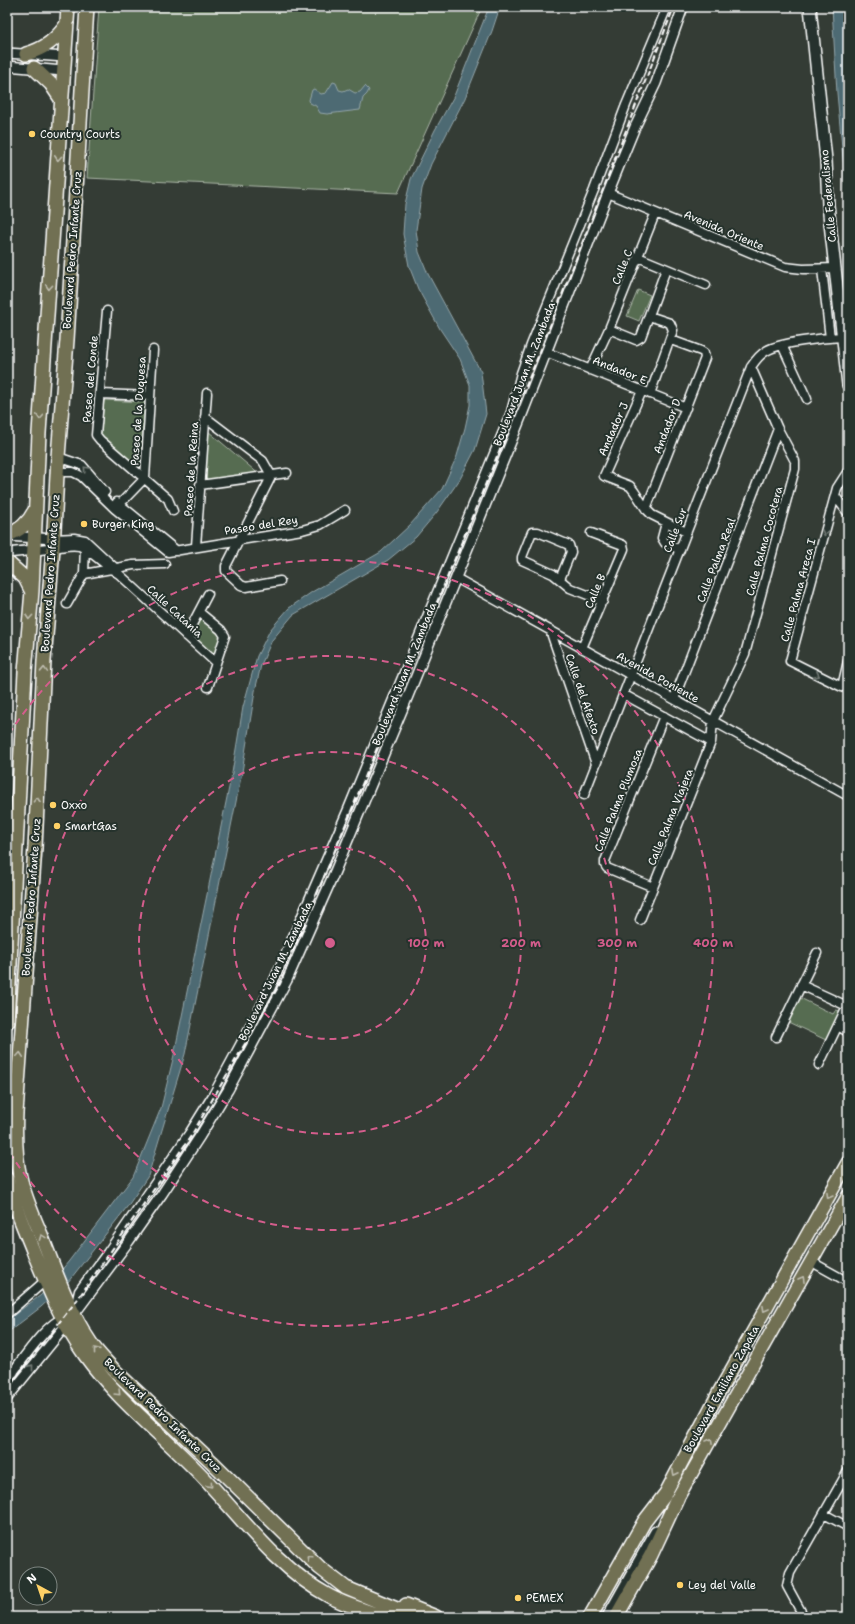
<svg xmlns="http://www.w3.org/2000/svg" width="855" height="1624" viewBox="0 0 855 1624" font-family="'Shantell Sans',sans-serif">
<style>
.green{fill:#576c51;stroke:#abb6a8}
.water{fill:#4d6a73;stroke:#94a6ab}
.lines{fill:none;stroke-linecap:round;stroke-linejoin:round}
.minor-casing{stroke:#fff;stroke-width:11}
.tertiary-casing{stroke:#fff;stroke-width:12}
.secondary-casing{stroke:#fff;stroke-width:14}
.primary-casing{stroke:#fff;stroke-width:15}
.trunk-casing{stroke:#fff;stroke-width:16}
.minor{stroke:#26332d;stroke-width:8}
.tertiary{stroke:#26332d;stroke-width:9}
.secondary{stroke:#26332d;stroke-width:11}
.primary{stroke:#716f52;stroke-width:12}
.trunk{stroke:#716f52;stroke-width:13}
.rail{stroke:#fff;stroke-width:2;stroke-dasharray:6 3;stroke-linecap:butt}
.oneway{stroke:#bfbeb1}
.oneway2{stroke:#727a76}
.ring{fill:none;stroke:#d45d8c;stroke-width:2;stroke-dasharray:7 5}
.poi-dot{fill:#ffd166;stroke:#26332d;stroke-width:1.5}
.labels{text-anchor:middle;stroke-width:4;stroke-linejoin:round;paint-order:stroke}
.poi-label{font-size:11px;fill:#fff;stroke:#26332d;text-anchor:start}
.street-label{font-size:11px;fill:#fff;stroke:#26332d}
.centre{fill:#d45d8c;stroke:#26332d;stroke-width:2}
.ring-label{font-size:12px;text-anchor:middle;font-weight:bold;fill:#d45d8c;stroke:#26332d;stroke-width:4;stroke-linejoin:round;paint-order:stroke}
</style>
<rect width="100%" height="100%" fill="#343c35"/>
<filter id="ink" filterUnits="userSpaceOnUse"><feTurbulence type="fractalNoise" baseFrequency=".025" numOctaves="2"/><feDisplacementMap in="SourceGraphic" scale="8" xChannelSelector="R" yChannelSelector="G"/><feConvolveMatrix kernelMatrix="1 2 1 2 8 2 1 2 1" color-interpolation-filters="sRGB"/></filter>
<g filter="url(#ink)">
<!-- green -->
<path class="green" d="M99,7H482L398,193L87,178Z
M638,290L650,295L639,321L627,316Z
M104,400L145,402L139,475L100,441Z
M208,431L261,476L206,483Z
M200,619L221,636L214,655L210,656L189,639Z
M800,993L802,994L800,998L833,1014L836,1010L840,1011L826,1040L786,1021Z"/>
<!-- water -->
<path class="water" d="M489,7H500L492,31L465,98L431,164L422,189L416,230L419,252L428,274L481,372L486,414L475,450L460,479L437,512L416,537L388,560L293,615L272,640L261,665L255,691L242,772L185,1054L148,1176L127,1207L68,1282L41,1307L7,1333V1320L41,1295L69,1261L133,1177L161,1108L174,1055L232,773L243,707L257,656L270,630L289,608L312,592L381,552L410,525L442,489L457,456L465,428L470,405V385L460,359L440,329L418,289L409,266L403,234L405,204L411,179L435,130L454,96Z
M832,7H848V213L837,93Z
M333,82L336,83L339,90L343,91L348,89L355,93L360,92L365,86L369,90L367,94L363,98L360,110L327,114L320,113L316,106L310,103L309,100L312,90L314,89L321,94L326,93Z"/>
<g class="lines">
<!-- minor casing -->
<g class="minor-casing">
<path id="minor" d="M608,193L785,267L803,269L835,268
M638,257L706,285
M822,269L830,338
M107,311L96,435L100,440L168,499L173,511
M649,316L670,323L673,330L650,394
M609,329L636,340L641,337L666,269
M782,345L807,399
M546,352L686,408
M590,370L609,329L655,214
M642,391L604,476L630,486L634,491L646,509L652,515L686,532
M101,394L150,396
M205,417L263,461L271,475L270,479L226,566V571L241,585L246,587L280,581
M58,457L82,465L105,492
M848,471L837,488L790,661L842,687L848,661
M57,472H73L81,476L115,509L168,552L302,530L320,525L345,510
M200,485L287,473
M835,496L848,513
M117,502L177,551
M115,509L145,478L153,350
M646,509L705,358L704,353L701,351L671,340
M666,523L662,538L665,543L680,550
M54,539L74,538L85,540L114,567
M196,546L207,393
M53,548C62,547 71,544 79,546C89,549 108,568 119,574L216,663
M84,574L133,565L165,564
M456,578L848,796
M560,579L571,552L569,545L538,532H532L522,557V560L553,574L570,588L603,601
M67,604L84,574L85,545
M199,612L221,630L225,636L208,687
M550,630L596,764
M186,636L208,594
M582,648L624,549L623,545L591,533
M623,694L711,742
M674,699L778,429
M584,795L751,367C755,361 759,355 766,351C781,342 824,338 842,337
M653,887L607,868L605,865V861L664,716
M640,920L711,742L713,721L745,654L795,469V461L778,429L751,367
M801,985L847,1006
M838,1026L848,1032
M776,1037L817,953
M819,1065L848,1004
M812,1262L848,1282
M74,1313L79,1291L107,1253L190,1132L213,1095L271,987L348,809L511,412L521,373L531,345L594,190L626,105L667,7
M7,1314L46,1280
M824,1514L848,1527
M804,1617L787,1586L790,1573L848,1471"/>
</g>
<!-- tertiary casing -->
<g class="tertiary-casing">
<path id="tertiary" d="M7,53L65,57
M7,66L63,71
M7,536L54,539
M7,553L53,548
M7,1380C23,1360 43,1326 67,1316
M7,1398L67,1324L129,1241L162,1194L200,1136L228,1090L287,980L333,876L408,696L523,412L608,193L635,127L656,83L683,7"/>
</g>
<!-- secondary casing -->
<g class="secondary-casing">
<path id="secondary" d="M810,7L826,160L828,205L848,385
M608,1617L656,1532"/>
</g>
<!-- primary casing -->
<g class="primary-casing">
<path id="primary" d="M664,1496L719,1392L848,1162
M677,1499L848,1196"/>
</g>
<!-- trunk casing -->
<g class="trunk-casing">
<path id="trunk" d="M87,7L67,340L58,457L53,548L44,661L35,848L16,1113C15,1135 15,1156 20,1177C25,1198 34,1218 42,1237C56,1273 69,1311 90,1342C97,1353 106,1361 114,1370L212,1462L320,1568L346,1588L416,1617
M26,54C44,49 56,40 67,24
M34,68L51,84L61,99
M7,535C20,531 29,522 35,510
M7,562L25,578L31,590
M7,1022L25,672L32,591L39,433L68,7
M7,1179C14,1207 26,1232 36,1258C50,1292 64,1326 85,1355C118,1401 164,1436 203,1477C242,1518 277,1568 329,1596C345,1605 365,1610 383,1617
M406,1605L436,1617
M590,1617L644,1522L664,1496
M616,1617L651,1555L677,1499"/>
</g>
<!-- minor -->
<use href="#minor" class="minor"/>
<!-- tertiary -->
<use href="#tertiary" class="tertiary"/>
<!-- secondary -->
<use href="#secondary" class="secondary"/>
<!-- primary -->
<use href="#primary" class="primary"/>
<!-- trunk -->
<use href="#trunk" class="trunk"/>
<!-- rail -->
<path class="rail" d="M7,1388L77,1300L191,1136L280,984L539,354L674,7"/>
</g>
<!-- one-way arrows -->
<defs><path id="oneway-chevron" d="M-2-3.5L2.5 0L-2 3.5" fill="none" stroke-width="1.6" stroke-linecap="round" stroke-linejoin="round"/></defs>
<g class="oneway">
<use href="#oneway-chevron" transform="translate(58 158) rotate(94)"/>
<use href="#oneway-chevron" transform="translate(49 287) rotate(94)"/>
<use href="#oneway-chevron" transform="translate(40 417) rotate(94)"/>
<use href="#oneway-chevron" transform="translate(29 617) rotate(94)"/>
<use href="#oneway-chevron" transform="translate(44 670) rotate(-88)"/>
<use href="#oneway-chevron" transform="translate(37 800) rotate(-87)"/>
<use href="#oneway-chevron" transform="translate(20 1055) rotate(-86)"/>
<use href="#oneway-chevron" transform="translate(829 1196) rotate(120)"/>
<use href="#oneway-chevron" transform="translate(42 1237) rotate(-111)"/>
<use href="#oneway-chevron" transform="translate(802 1279) rotate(-61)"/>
<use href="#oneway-chevron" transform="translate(765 1309) rotate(119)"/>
<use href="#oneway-chevron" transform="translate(96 1350) rotate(-129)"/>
<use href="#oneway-chevron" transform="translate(118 1393) rotate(46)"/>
<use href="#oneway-chevron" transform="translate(710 1441) rotate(-61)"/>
<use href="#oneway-chevron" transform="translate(675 1473) rotate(117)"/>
<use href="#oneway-chevron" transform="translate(210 1485) rotate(49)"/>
<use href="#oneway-chevron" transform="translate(309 1558) rotate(-137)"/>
</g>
<g class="oneway2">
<use href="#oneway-chevron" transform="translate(86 469) rotate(-133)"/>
<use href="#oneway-chevron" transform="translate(825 533) rotate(105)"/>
<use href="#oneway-chevron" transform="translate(817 675) rotate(27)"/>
<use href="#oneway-chevron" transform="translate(31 1367) rotate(-51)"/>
</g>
</g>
<!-- distance rings -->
<g class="ring">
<circle cx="330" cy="943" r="96"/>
<circle cx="330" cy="943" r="191"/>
<circle cx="330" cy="943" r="287"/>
<path d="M9 734A383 383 0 1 1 9 1152"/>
</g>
<!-- markers -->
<g class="poi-dot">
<circle cx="32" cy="134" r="4"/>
<circle cx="84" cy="524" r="4"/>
<circle cx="53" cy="805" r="4"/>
<circle cx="57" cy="826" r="4"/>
<circle cx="680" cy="1585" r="4"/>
<circle cx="518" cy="1598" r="4"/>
</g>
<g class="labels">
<!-- poi labels -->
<g class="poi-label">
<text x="40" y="138">Country Courts</text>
<text x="92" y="528">Burger King</text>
<text x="61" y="809">Oxxo</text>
<text x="65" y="830">SmartGas</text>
<text x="688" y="1589">Ley del Valle</text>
<text x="526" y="1602">PEMEX</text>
</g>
<!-- street labels -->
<g class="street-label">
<text transform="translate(828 196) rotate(-95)" y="4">Calle Federalismo</text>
<text transform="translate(724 230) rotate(23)" y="4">Avenida Oriente</text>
<text transform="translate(72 250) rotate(-86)" y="4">Boulevard Pedro Infante Cruz</text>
<text transform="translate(622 267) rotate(-68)" y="4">Calle C</text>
<text transform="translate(620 370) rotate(22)" y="4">Andador E</text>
<text transform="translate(524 374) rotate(-69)" y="4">Boulevard Juan M. Zambada</text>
<text transform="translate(90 379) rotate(-85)" y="4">Paseo del Conde</text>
<text transform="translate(138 411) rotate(-86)" y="4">Paseo de la Duquesa</text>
<text transform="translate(667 426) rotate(-69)" y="4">Andador D</text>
<text transform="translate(613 429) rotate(-66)" y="4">Andador J</text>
<text transform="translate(191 469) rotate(-86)" y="4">Paseo de la Reina</text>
<text transform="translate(261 525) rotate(-9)" y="4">Paseo del Rey</text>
<text transform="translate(675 530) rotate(-69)" y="4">Calle Sur</text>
<text transform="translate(764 541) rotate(-75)" y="4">Calle Palma Cocotera</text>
<text transform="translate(716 560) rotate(-69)" y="4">Calle Palma Real</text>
<text transform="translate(50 573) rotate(-86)" y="4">Boulevard Pedro Infante Cruz</text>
<text transform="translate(798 590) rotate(-75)" y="4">Calle Palma Areca I</text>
<text transform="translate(595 591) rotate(-67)" y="4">Calle B</text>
<text transform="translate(175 611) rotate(43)" y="4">Calle Catania</text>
<text transform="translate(404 674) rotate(-68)" y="4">Boulevard Juan M. Zambada</text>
<text transform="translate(658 677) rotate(29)" y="4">Avenida Poniente</text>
<text transform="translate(583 694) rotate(71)" y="4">Calle del Afexto</text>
<text transform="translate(618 800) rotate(-68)" y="4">Calle Palma Plumosa</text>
<text transform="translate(670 817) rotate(-68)" y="4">Calle Palma Viajera</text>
<text transform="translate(31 897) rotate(-86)" y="4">Boulevard Pedro Infante Cruz</text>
<text transform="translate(275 971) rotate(-64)" y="4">Boulevard Juan M. Zambada</text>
<text transform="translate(721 1389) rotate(-61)" y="4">Boulevard Emiliano Zapata</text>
<text transform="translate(163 1415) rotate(44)" y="4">Boulevard Pedro Infante Cruz</text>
</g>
</g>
<circle cx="330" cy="943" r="6" class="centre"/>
<g class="ring-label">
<text x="426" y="947">100 m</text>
<text x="521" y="947">200 m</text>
<text x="617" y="947">300 m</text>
<text x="713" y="947">400 m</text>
</g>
<!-- margin -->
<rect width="855" height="1624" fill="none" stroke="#26332d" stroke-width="24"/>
<rect x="12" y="12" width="831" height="1600" fill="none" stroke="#fff" stroke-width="1.5" filter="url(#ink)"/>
<!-- north arrow -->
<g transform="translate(38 1586) rotate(320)"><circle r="19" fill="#26332d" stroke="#7d8581"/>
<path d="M0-3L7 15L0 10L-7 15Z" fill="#ffd166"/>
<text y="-6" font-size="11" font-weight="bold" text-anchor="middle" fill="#ffffff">N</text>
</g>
</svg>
